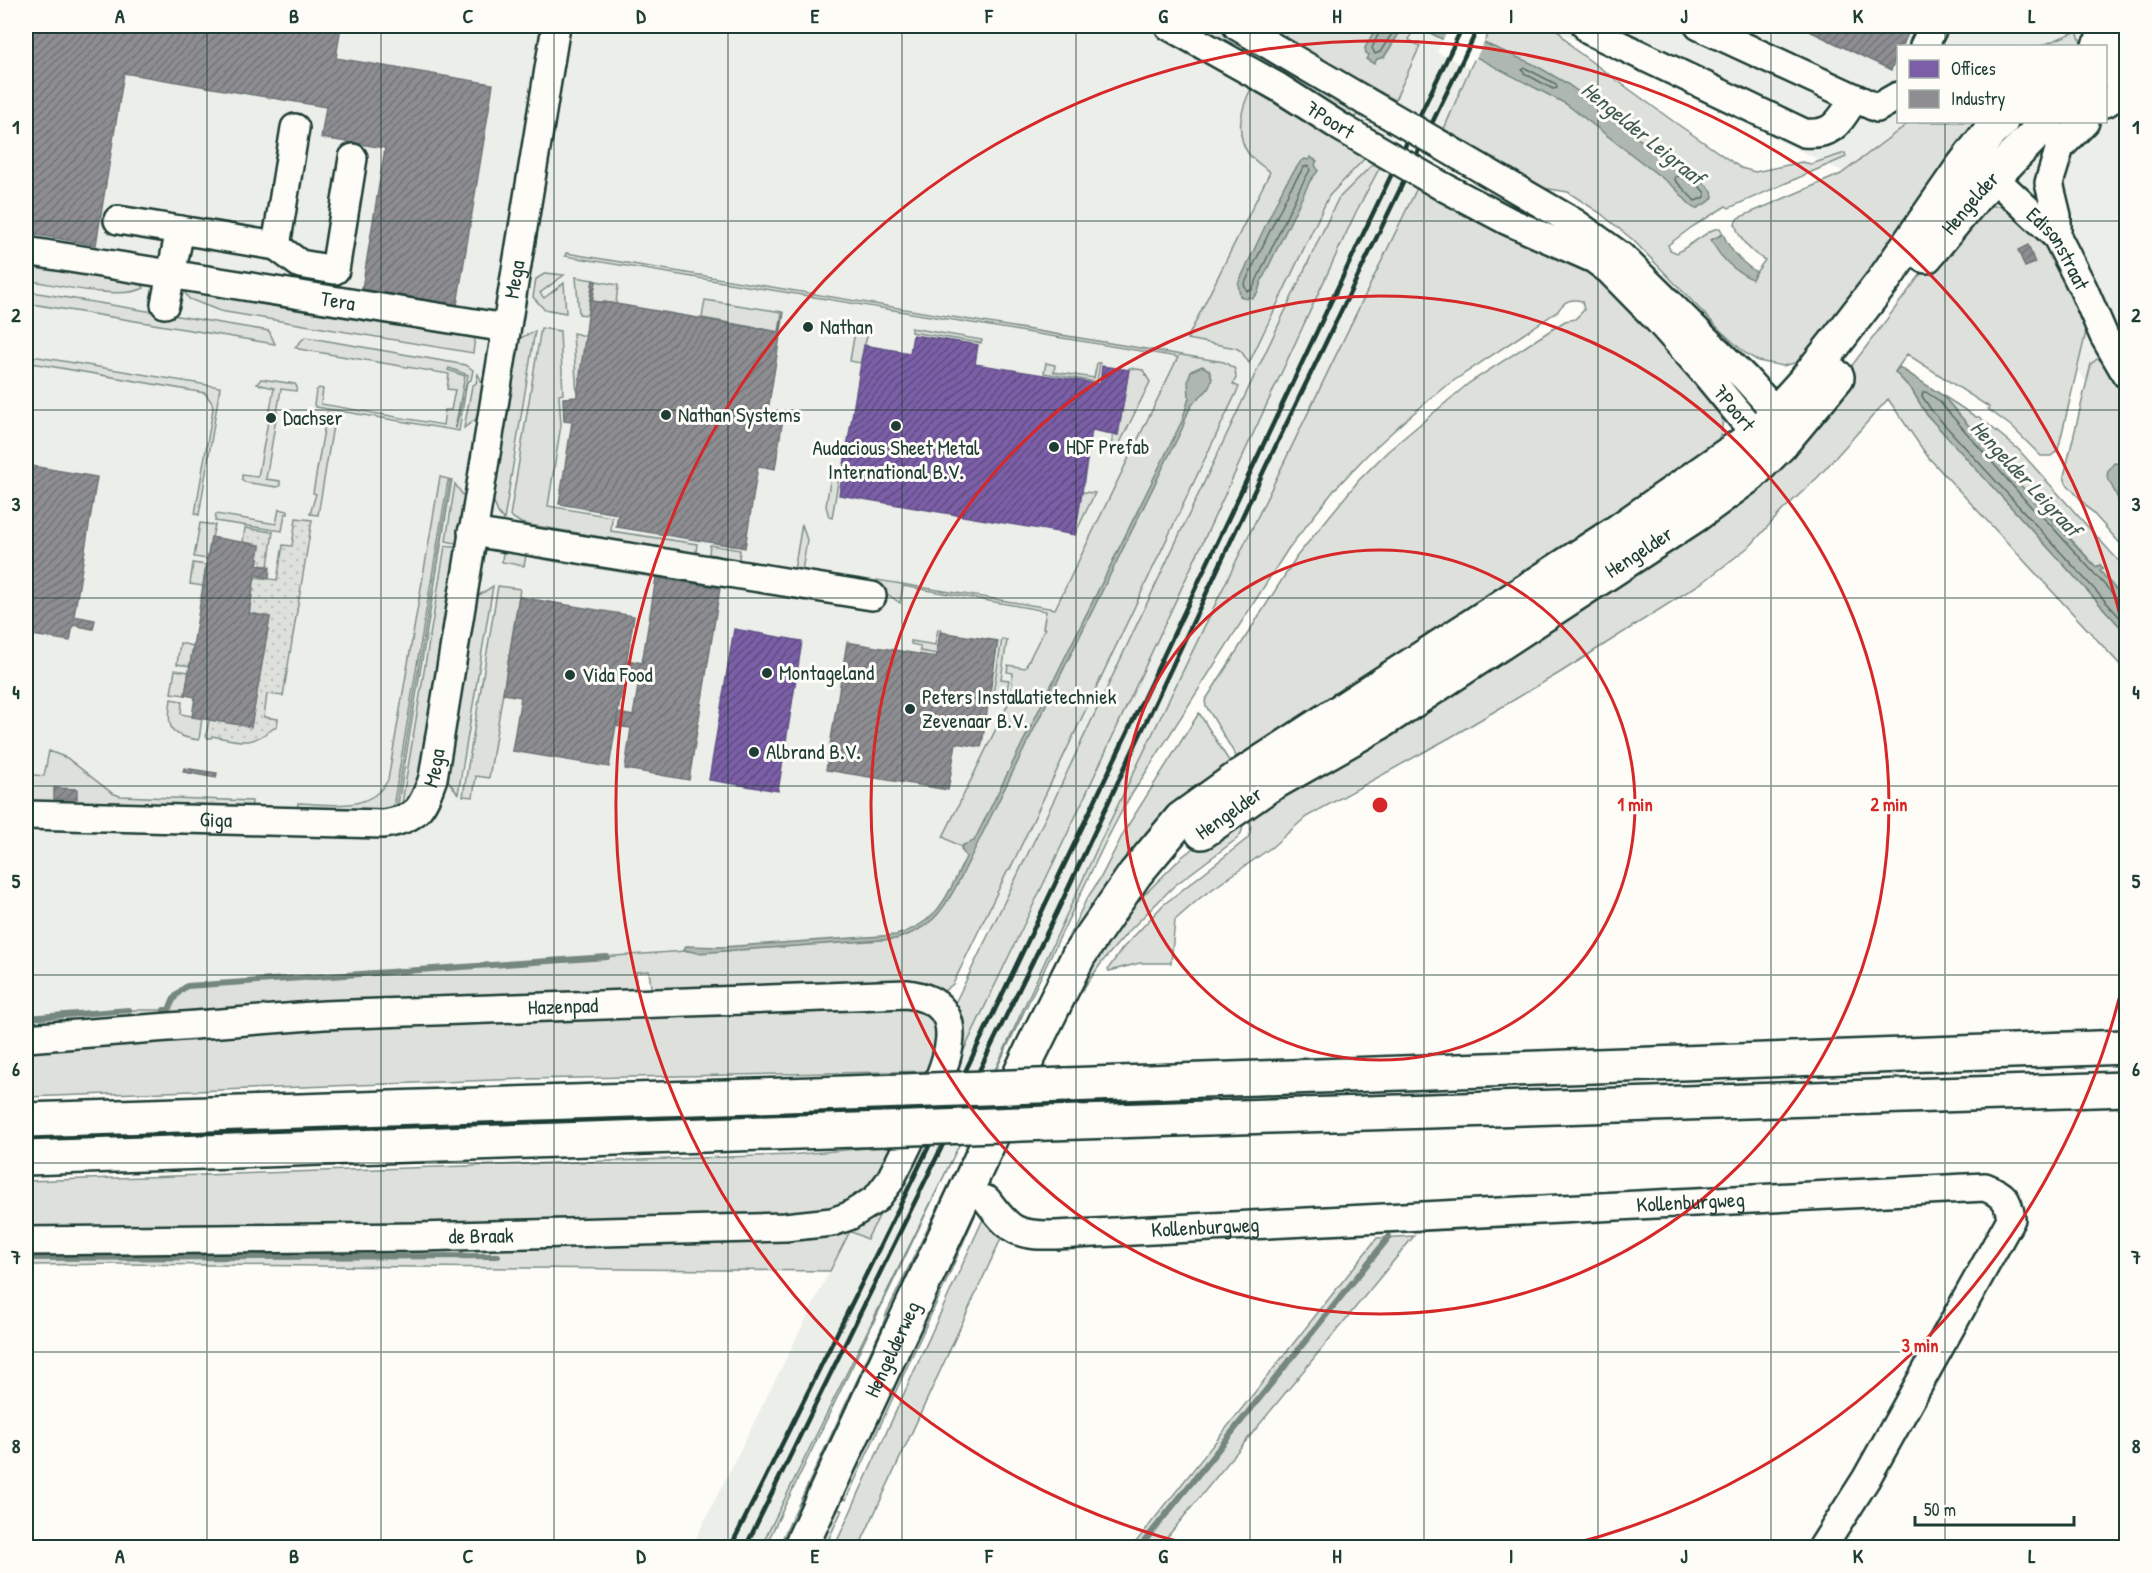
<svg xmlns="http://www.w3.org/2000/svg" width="2152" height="1573" viewBox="0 0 2152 1573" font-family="'Patrick Hand',sans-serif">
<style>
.built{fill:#eceee9;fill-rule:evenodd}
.green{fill:#dde0db;stroke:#7e8e88;stroke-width:1.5;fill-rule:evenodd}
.garden{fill:url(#garden-dots);stroke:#7e8e88;stroke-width:1.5}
.water{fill:#aeb8b1;stroke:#75877f;stroke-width:1.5}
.pier{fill:#fdfcf7}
.offices{fill:url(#offices-hatch);stroke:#5f5484;stroke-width:1.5}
.industry{fill:url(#industry-hatch);stroke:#6c7576;stroke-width:1.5}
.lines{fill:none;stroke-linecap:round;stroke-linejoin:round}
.shore{stroke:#586e66;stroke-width:1.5}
.stream{stroke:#75877f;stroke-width:6}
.minor-casing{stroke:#1f3d34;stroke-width:32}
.major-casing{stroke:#1f3d34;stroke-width:38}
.highway-casing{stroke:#1f3d34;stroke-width:38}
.minor{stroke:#fdfcf7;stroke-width:27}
.major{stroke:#fdfcf7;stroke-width:33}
.highway{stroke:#fdfcf7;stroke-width:33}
.rail{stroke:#1f3d34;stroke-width:4.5}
.minor-bridge-casing{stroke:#1f3d34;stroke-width:32;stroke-linecap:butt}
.highway-bridge-casing{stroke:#1f3d34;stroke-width:38;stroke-linecap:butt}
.minor-bridge{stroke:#fdfcf7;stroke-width:27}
.highway-bridge{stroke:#fdfcf7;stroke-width:33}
.grid{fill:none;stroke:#1f3d34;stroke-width:1.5;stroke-opacity:0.55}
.ring{fill:none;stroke:#d62828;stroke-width:3}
.poi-dot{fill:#1f3d34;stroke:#fdfcf7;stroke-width:2}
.labels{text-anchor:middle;stroke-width:6;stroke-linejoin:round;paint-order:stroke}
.street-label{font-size:21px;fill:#1f3d34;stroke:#fdfcf7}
.poi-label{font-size:21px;fill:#1f3d34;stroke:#fdfcf7;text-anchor:start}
.water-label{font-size:22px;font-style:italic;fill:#435c53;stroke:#fdfcf7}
.centre{fill:#d62828;stroke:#fdfcf7;stroke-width:3}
.ring-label{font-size:18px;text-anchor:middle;font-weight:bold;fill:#d62828;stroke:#fdfcf7;stroke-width:6;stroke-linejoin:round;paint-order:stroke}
.neatline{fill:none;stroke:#1f3d34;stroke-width:2}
.grid-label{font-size:20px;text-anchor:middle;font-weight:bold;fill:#1f3d34}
</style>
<defs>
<pattern id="garden-dots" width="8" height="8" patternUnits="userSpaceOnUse" patternTransform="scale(1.5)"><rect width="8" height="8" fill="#dde0db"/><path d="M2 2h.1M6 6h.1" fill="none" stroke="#bdc1bd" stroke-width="1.8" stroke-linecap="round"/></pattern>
<pattern id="offices-hatch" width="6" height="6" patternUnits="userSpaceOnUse" patternTransform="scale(1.5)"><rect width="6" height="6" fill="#7b5ea7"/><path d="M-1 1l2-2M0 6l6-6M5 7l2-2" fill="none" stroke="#5e4b81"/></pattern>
<pattern id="industry-hatch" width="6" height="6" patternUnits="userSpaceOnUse" patternTransform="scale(1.5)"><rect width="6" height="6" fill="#8d8d92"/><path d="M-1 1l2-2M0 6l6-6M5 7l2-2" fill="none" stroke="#737478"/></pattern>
</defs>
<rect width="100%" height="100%" fill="#fdfcf7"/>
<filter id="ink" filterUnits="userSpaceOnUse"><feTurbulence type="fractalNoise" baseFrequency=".0167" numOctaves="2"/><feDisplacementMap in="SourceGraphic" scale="12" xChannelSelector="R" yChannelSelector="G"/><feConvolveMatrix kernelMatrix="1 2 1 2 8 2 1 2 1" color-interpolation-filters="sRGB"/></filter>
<g filter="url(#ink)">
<!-- built -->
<path class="built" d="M26,26H1450L1437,52L1471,69L1444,129L1405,106L1380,167L1417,188L1100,842L995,1070L951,1071L998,928L448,969L187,986L178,992L171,1002L169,1010H129L26,1018Z
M1562,26H2126V441L2017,279L1909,204L1559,32ZM1898,46H2106V122H1898Z
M958,1144L761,1547L691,1548L850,1231L866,1238L917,1145Z"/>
<!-- green -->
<path class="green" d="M1187,26H1214L1359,111L1354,119Z
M1268,26H1377L1365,48L1377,59L1384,57L1403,27L1412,31L1409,40L1420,46L1395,100L1295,45Z
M1496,26H1554L1574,49L1673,121L1741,168L1755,172L1802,162L1811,164L1845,153L1846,157L1729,208L1726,206L1692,227L1668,245L1670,250L1677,253L1712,230L1720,228L1723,234L1711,240C1723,258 1732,270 1752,278L1765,260C1751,252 1739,240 1735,223L1738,218L1841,174L1910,122H1991L1813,352L1798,362L1783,366L1758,361L1745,353L1721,331L1633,240L1600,213L1568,192L1543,188L1444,129C1455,105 1478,41 1496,26Z
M2077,31L2082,45L2080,46H2041Z
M1251,89L1365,158L1329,196L1249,363L1241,351L1236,348L1187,339L1270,172C1264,167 1254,161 1248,153C1235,134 1241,108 1251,89Z
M1374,163L1380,167L1356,212L1072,824L954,1071L953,1007L957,999L1053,802L1338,199Z
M1417,188L1496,231L1566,258L1622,291L1722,412C1724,432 1720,438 1709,454L1243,768L1206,706L1205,701L1297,556L1359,480L1387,452L1469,383L1565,321L1575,319L1584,310L1582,301C1571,298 1564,301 1558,311L1443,388L1402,423L1367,455L1335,489L1288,549L1125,805L1104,845L996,1070H995L1100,842Z
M1991,206H2003L2014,210L2053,250L2087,328L2058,450L2051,456H2041L2011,426L1988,409L1989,407L1907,354L1895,372L1912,390L1927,415L2126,633V671L1928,457L1888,399L1818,477L1782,511L1751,545L1706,580L1561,672L1451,737L1306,817L1272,847L1200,898L1175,920L1171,963H1140L1109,971L1108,969L1122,949L1163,905L1248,838C1253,828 1250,822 1246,812L1814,416L1960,222L1979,209Z
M566,253L1224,362L1235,369L1236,378L1233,384L1239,387L1010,869L1007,872L953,984L943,992L652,995L649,971L636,972V996L26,1033V1018L129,1010H169L178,992L187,986L899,936L920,928L937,915L972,853L943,837L1014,692L1011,690L1013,673L1007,672L1008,665L1025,668L1045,628H1043L1046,611L903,586L900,603L876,586L877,580L1055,609L1178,357L565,256Z
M26,255L140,282L144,288C119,301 54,284 26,280Z
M546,273L564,275L540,293L544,298L564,283L566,313L544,309L533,297L536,279Z
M576,277L593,280L587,315L579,314Z
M596,281L618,285L616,304L592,301Z
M192,289L476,330L473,353L220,311L189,299L185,293Z
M26,291L269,331L275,344L26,303Z
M705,300L782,312L779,332L702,318Z
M541,328L560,331L563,394L559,395L561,425L548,506L612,517L611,531L697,544L696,553L530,525L521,523L510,516Z
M911,328L982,340L981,343L911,332Z
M535,331L504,520L498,513L492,497L516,340Z
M855,331L868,333L860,363L850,361Z
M573,333L586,336L577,397Z
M305,337L466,365L473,370L471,380L467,382L459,431L316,407L314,405L316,391L319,388L323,389L321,404L443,425L445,410H451L455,390L447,389L449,374L299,349L295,347ZM449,368L468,375L456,428H455L465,376L448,370Z
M26,355L220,387L199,515L195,514L213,409L212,403L205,393L26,362Z
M2097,359L2107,362L2126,395V470L2120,464V503L2126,509V550L2066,483L2064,476L2091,364Z
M1046,363L1055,365L1054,372L1094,378L1097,363H1100L1097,382L1044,373Z
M1129,368L1143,370L1150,382L1118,447H1111L1113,434H1118Z
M478,374L485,389L480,416L464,428L472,386L476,383Z
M261,379L295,384L297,387L296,391L281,389L266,479L280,481V486L277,487L244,482L242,479V475L258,477L274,388L257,384Z
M1942,395L1976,417H1979L2018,449L2126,569V601L2099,571L2102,568L2100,565L2097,568L2051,517L2037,504Z
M327,412L335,414L318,515L310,514L316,494L313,493Z
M831,475L839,477L832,518L829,517L826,506Z
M440,477L452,480L397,811L297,810L298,803C331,804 369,813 388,780ZM448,481H450L395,809L389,811V809L393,807Z
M455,484L467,501L460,544L446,541Z
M1082,492L1095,493L1075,534Z
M279,509L288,511V514H285L282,531L215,521L216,514L276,524Z
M200,523L215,525L207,559L194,557Z
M802,524L807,540L802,571L794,570Z
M710,545L740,550L739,560L709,554Z
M445,546L460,548L418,792L401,809Z
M503,550L565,556L569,564L526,556L524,566L502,562Z
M591,561L692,577L691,583L584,566Z
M193,563L206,565L203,586L190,584Z
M493,586L458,794L444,775L473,599Z
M498,586L520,589L489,778L476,776L473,797L463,796Z
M938,629H941L937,654L920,651V646L911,644V641L935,645Z
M1002,639L1007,640L1001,679L1009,680L1006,695L993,693Z
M180,643L193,646L190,666L177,664Z
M175,670L189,672L185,695L171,693Z
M171,699L182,701L181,714L202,718L199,740C168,736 167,727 171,699Z
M1199,713L1236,772L1188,807L1005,1070L1086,900L1101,877L1125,830Z
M49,751L67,758L112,793L120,796L252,801L251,811L26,805V774L44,776Z
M1237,815C1243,823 1245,829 1238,838L1174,886L1127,933L1102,962L1077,998L1041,1069L1071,993L1132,907L1183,856Z
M900,998L940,1022L937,1071L525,1079L26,1097V1042Z
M1007,1142L946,1282L846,1500L837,1494Z
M960,1143L765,1547H761Z
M969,1143H973L787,1547L778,1548L882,1327L887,1312Z
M901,1145L885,1177L832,1216L26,1234V1181L789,1155Z
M917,1145L867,1239L850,1231L830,1271L120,1264L33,1265L26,1273V1251L821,1231Z
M984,1217L1005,1230L859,1547L834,1548Z
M1414,1236L1159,1547H1132L1377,1238Z
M828,1509L842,1510L825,1547L811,1548Z"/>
<!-- garden -->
<path class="garden" d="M296,518L312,520L283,696L267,694L264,717L278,719L277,726C249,747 244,742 212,736L211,738H208L206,736L209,720L251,726L270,617L249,613L255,577L277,580L283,545L292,546Z
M245,528L273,532L268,566L257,565L260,545L243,542Z"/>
<!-- water -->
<path class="water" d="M1377,26H1415L1412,31L1403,27L1384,57L1377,59L1374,64L1366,59L1369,55L1366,53L1365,48Z
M1417,26H1445L1533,64L1566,83L1605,111L1672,166L1703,182L1712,191L1713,197L1710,201L1696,209L1692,207L1675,188L1566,104Z
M1310,157L1317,161L1315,164L1318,171L1310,181L1261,282L1258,292L1253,298L1248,297L1247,299L1240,296L1238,284L1284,186L1301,161L1305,159L1309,160Z
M1723,234C1731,252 1740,261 1756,272L1752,279C1733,270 1721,259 1711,240Z
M1202,366L1209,370L1212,378C1209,395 1200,393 1192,405C1187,412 1185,421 1182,429L958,883C942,913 930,929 896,939L698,953L684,950L686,946L722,947L896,935C937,923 946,899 963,863L966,857L961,849L963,845L974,841L1182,421L1189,398L1188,380L1191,371Z
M1899,367L1942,395L2037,504L2096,567L2100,565L2103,568L2100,571L2126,601V633L1927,415L1912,390L1895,372Z
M2114,463L2120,464L2126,470V509L2120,503L2107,476L2108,471Z"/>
<!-- pier -->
<path class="pier" d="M1450,26L1485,40L1475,60L1442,41Z"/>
<!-- offices -->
<path class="offices" d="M913,335L978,345L975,364L1100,384L1102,366L1129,370L1118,435L1092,430L1075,535L839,495L864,345L910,353Z
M734,629L802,641L778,791L709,780Z"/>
<!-- industry -->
<path class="industry" d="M26,26H341L336,58L493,84L457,305L362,289L385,148L321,138L326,107L124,73L96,245L26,233Z
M1799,26H1912L1902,46H1898V53L1891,70Z
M2028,245L2035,263L2025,267L2018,250Z
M593,280L596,281L592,301L604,303V302L779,332L784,312L767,416L783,418L775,469L758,466L745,548L616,527L618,514L559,504L572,422L564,421L563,398L577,397Z
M26,465L97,477L74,616L95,620L93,629L73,625L70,641L26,634Z
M211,537L260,545L257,565L270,567L269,578L255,575L249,613L270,617L251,727L192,717L195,697L185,695Z
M656,578L720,588L689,780L625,769L631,728L615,726L618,713L633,716L640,675L624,672L627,660L642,663Z
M519,597L634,616L609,767L512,751L521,697L503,694Z
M940,632L998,641L982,744L981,747L956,743L948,790L826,770L847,642L936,657Z
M184,768L217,773L216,778L183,772Z
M54,788L77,789V799H54Z"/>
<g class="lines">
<!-- shore -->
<path class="shore" d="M1382,26L1372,48L1375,54L1380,52L1397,26
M1525,68L1556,84L1557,88L1553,89L1524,73L1522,70Z
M1309,166L1310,170L1300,188L1252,290L1247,291L1244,285L1290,189L1304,167Z
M1679,176L1700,187L1705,193V197L1695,201L1675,180V177Z
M2126,604L2120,602L2047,521L2032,508L1938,400L1926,392H1923L1922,396L1932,411L2126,624"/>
<!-- stream -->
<path class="stream" d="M164,1010H169C172,999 177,992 187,986L607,957
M26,1018L129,1010
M26,1258L498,1256
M1139,1548L1389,1237"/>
<!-- minor casing -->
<g class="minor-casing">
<g id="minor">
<path d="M1169,26L1278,87L1342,128"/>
<path d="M1237,26L1365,101"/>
<path d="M1586,26L1590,31L1804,133C1834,136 1839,121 1855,98"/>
<path d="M1699,26L1877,108L1898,96"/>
<path d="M1924,46L1934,26"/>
<path d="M2106,103L2126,89"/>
<path id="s1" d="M1987,160L1993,177L2057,237L2083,288L2104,336L2126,374"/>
<path id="s2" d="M1440,185L1508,221L1594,259L1609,270L1657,319L1704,372L1756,435L1781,444L1777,413L1745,378L1622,257L1575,223L1458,155"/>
<path d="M118,220L180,230"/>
<path d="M2057,237V216L2049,183L2060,147L2085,122"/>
<path d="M276,246L300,264L335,270L353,158"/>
<path id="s3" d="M26,251L506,328"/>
<path d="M165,304L180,230L276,246L295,128"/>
<path d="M472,532L872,596"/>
<path id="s4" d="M26,815L383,824C417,819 422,809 433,778L556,26"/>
<path id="s5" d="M26,1038L324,1015L907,994C981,1003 941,1076 922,1115C911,1138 901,1160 889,1182L876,1199L849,1216L832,1222L785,1227L419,1237L26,1241"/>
<path id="s6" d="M987,1200C1010,1231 1017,1236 1056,1235L1985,1187C2004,1195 2008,1198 2011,1219L1866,1479L1822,1548"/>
</g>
</g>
<!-- major casing -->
<g class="major-casing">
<g id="major">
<path d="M2099,46L2126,33"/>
<path d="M2106,70L2126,58"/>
<path id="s7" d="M1926,256L1976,195L2047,122"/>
<path id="s8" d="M1202,832L1268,786L1379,723L1697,514L1750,475L1781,444L1837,377"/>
<path id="s9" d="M800,1548L1032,1049L1079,955L1135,874L1181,819L1242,775L1614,534L1756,435L1805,381L1836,342L1883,281L1961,169L1989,133L2001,122"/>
</g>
</g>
<!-- highway casing -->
<g class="highway-casing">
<path id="highway" d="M1065,1085L2126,1047
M26,1120L904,1091
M1049,1123L2126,1089
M26,1158L885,1129"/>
</g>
<!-- minor -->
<use href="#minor" class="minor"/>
<!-- major -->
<use href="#major" class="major"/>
<!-- highway -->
<use href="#highway" class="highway"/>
<!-- rail -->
<path class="rail" d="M730,1548C837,1335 942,1122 1044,907C1185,614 1321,318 1463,26
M745,1548L1057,912L1266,466L1479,26"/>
<!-- minor-bridge casing -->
<g class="minor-bridge-casing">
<path id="minor-bridge" d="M1365,101L1458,155
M1342,128L1440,185"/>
</g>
<!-- highway-bridge casing -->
<g class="highway-bridge-casing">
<path id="highway-bridge" d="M904,1091L1065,1085
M885,1129L1049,1123"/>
</g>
<!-- minor-bridge -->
<use href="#minor-bridge" class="minor-bridge"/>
<!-- highway-bridge -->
<use href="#highway-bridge" class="highway-bridge"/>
</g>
</g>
<!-- grid -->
<path class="grid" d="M207,26V1548M381,26V1548M554,26V1548M728,26V1548M902,26V1548M1076,26V1548M1250,26V1548M1424,26V1548M1598,26V1548M1771,26V1548M1945,26V46M1945,122V1548M26,221H2126M26,410H2126M26,598H2126M26,786H2126M26,975H2126M26,1163H2126M26,1352H2126"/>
<!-- distance rings -->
<g class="ring">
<circle cx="1380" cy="805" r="255"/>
<circle cx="1380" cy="805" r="509"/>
<path d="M2126 970A764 764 0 0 1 1565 1546M1195 1546A764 764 0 1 1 2126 640"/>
</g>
<!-- markers -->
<g class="poi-dot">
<circle cx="808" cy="327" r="6"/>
<circle cx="666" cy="415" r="6"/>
<circle cx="271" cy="418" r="6"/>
<circle cx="896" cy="426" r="6"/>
<circle cx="1054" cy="447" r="6"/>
<circle cx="767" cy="673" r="6"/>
<circle cx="570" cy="675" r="6"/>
<circle cx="910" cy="709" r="6"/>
<circle cx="754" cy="752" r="6"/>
</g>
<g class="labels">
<!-- street labels -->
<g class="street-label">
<text transform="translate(1330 120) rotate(32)" y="7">7Poort</text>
<text dy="7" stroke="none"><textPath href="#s7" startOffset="69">Hengelder</textPath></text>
<text dy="7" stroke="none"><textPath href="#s1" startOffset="116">Edisonstraat</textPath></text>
<text dy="7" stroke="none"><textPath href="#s4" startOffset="936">Mega</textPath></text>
<text dy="7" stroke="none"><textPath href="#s3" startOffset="316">Tera</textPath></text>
<text dy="7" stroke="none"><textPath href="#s2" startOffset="376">7Poort</textPath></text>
<text dy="7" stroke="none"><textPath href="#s8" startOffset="519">Hengelder</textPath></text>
<text dy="7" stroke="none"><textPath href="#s4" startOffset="441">Mega</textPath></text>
<text transform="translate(1229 813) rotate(-35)" y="7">Hengelder</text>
<text dy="7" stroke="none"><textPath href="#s4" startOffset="190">Giga</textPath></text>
<text dy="7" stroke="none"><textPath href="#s5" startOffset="538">Hazenpad</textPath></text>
<text dy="7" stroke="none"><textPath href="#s6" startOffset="718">Kollenburgweg</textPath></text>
<text dy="7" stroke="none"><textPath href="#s6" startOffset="232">Kollenburgweg</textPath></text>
<text transform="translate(481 1236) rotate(-1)" y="7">de Braak</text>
<text dy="7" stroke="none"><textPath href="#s9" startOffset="219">Hengelderweg</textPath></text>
</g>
<!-- poi labels -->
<g class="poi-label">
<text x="820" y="334">Nathan</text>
<text x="678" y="422">Nathan Systems</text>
<text x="283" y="425">Dachser</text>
<text x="1066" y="454">HDF Prefab</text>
<text x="896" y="455" text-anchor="middle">Audacious Sheet Metal<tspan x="896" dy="24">International B.V.</tspan></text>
<text x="779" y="680">Montageland</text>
<text x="582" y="682">Vida Food</text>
<text x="922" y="704">Peters Installatietechniek<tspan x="922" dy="24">Zevenaar B.V.</tspan></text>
<text x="766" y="759">Albrand B.V.</text>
</g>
<!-- water labels -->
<g class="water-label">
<text transform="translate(1643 133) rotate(39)" y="8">Hengelder Leigraaf</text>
<text transform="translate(2026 478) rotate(47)" y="8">Hengelder Leigraaf</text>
</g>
</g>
<circle cx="1380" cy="805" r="9" class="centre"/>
<g class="ring-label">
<text x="1635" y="811">1 min</text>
<text x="1889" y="811">2 min</text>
<text x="1920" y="1352">3 min</text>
</g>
<!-- margin -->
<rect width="2152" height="1573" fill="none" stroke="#fdfcf7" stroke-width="66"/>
<!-- legend -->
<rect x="1897" y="45" width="210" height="78" fill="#fdfcf7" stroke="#a4b0a9" stroke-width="1.5"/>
<rect x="1909" y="60" width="30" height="18" fill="#7b5ea7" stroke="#a4b0a9" stroke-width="1.5"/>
<text x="1951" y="75" font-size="18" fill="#1f3d34">Offices</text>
<rect x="1909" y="90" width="30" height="18" fill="#8d8d92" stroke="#a4b0a9" stroke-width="1.5"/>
<text x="1951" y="105" font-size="18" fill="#1f3d34">Industry</text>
<!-- scale -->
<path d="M1915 1516v9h159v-9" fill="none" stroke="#1f3d34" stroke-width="3"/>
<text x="1924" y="1516" font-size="18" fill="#1f3d34" stroke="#fdfcf7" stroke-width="4.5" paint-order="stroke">50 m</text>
<rect x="33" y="33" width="2086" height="1507" class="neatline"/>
<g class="grid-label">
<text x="120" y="23">A</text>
<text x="294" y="23">B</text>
<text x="468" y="23">C</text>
<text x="641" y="23">D</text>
<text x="815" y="23">E</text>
<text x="989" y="23">F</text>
<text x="1163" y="23">G</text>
<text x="1337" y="23">H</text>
<text x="1511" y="23">I</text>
<text x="1684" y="23">J</text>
<text x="1858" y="23">K</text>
<text x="2032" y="23">L</text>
<text x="16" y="134">1</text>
<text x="2136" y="134">1</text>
<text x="16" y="322">2</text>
<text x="2136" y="322">2</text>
<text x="16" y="511">3</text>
<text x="2136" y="511">3</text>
<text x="16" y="699">4</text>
<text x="2136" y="699">4</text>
<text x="16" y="888">5</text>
<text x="2136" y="888">5</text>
<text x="16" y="1076">6</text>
<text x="2136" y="1076">6</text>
<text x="16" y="1264">7</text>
<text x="2136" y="1264">7</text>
<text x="16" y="1453">8</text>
<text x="2136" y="1453">8</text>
<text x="120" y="1563">A</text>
<text x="294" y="1563">B</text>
<text x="468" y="1563">C</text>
<text x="641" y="1563">D</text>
<text x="815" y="1563">E</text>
<text x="989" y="1563">F</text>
<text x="1163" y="1563">G</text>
<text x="1337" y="1563">H</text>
<text x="1511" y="1563">I</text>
<text x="1684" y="1563">J</text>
<text x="1858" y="1563">K</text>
<text x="2032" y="1563">L</text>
</g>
</svg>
